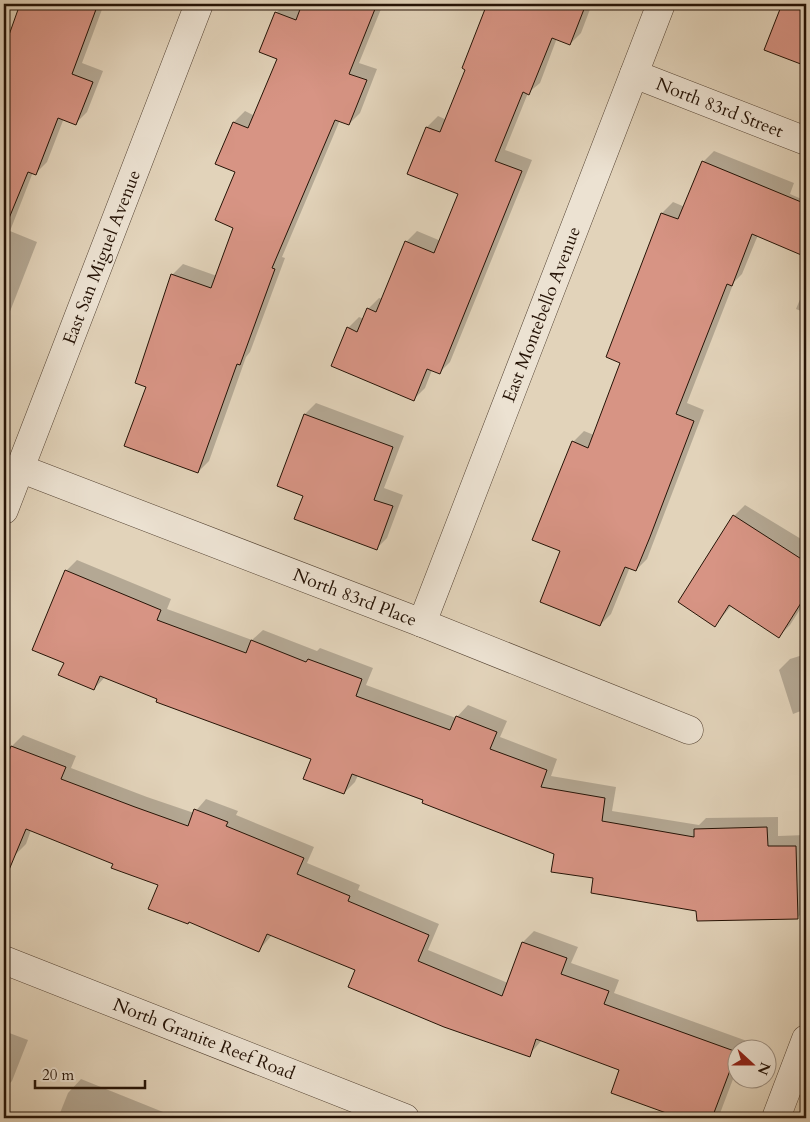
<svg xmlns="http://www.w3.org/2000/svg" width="810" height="1122" viewBox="0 0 810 1122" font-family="Cardo,serif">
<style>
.shadow{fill:#0003}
.building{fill:#d79484;stroke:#251306}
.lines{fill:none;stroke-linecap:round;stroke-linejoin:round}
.minor-casing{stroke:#544333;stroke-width:29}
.minor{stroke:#ece2d2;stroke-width:28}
.labels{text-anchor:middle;stroke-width:4.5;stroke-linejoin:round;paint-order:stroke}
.street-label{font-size:18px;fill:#251306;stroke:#ece2d2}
</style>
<rect width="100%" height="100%" fill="#e2d3ba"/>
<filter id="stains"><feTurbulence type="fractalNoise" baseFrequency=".004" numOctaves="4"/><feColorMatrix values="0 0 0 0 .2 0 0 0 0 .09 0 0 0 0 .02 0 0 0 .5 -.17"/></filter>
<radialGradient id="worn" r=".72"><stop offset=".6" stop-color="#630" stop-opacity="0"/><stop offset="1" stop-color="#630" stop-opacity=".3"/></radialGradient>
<!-- shadow -->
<path class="shadow" d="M16,4H104L82,63L103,71L87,112L76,123L64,118L47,162L36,173L33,172L10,231L37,242L4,327V53L21,6Z
M105,4H124L118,9Z
M285,4L302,7L303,4H390L384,10L381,9L359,63L377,69L360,113L349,124L340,120L282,257L285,258L250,352L246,357L209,461L198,472L147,386L172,275L183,264L217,276L235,227L237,172L217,164L234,122L245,111L255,116L278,58L276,13Z
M489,4H592L581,33L570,44L557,38L540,83L528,93L505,150L532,160L450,362L439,373L432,370L425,388L414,399L348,328L359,317L364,319L368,309L379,298L383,299L406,242L417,231L441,241L460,193L427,127L438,116L447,120L467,69L463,67Z
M776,4H806V64L766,49L782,6Z
M714,151L794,183L790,194L806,201V256L758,235L742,274L734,282L687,403L704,410L647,559L636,570L630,567L611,614L600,625L562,550L573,442L584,431L594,435L622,362L607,357L662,213L673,202L685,207L703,162Z
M806,285V313L796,309Z
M316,403L404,436L384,488L403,495L387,538L376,549L304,495L278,486L305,414Z
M745,505L806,542V600L790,625L779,636L732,605L715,625L734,516Z
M77,560L171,599L167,609L252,640L263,630L317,651L320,648L373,668L366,685L456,718L468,705L507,721L500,737L557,759L551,776L616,787L612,811L699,825L706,818L778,817V836L806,835V909L797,918L697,910L595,877L555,853L358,775L355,782L344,793L313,758L105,677L94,689L65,663L66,571Z
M806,654V709L793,714L779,670L790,659Z
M23,735L76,756L71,768L147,797L194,813L206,799L238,811L236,815L314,847L307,863L360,885L358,890L439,924L428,950L508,983L523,942L534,931L578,947L571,963L619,980L614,993L747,1041L744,1050H738V1066L719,1116L716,1118H684L613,1092L621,1069L542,1040L529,1055L357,970L272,935L259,950L159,885L115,863L31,830L26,844L15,855L4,851V766L12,746Z
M4,1031L28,1040L12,1081L4,1089Z
M81,1079L178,1118H58L68,1093Z"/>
<!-- building -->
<path class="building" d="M20,4H98L72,74L93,82L76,125L58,118L36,175L28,172L5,228L4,49Z
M302,4H377L349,74L367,80L349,125L335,120L272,268L275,269L240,365L237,364L198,473L124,446L146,387L135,383L171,274L211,288L233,228L215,220L235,172L215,164L233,122L248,128L277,59L259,52L275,12L296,20Z
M487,4H586L570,45L552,38L529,95L523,92L495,161L522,171L440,374L427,369L414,401L331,366L347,327L357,332L367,308L376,312L405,241L434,253L458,194L407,174L426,127L440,132L465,70L462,68Z
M782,4H806V66L764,50Z
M702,161L806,204V257L752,234L732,286L727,284L676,414L694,421L650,537L636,571L625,567L600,626L540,602L560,551L532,540L572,441L588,448L620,363L606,357L661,213L678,219Z
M304,414L393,447L374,500L393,506L377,550L294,519L303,496L277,486Z
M733,515L806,562V595L779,638L729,605L715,627L678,602Z
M65,570L161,610L157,620L246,653L251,640L306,662L308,659L362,679L356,696L450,730L456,716L497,732L490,749L547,770L541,787L605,798L602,821L694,837V829L767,827L768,846H796L798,919L697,921L696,911L591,893L593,878L551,872L554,854L422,803L423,800L352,774L344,794L303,779L311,759L156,702L157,699L100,676L94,690L58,675L64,663L32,650Z
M11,746L66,767L61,779L135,807L188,826L194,809L228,822L226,826L304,858L297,874L350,896L348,901L429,935L418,961L502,996L522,942L567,958L561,974L609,991L604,1004L737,1052L712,1118H680L611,1093L619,1070L536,1039L530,1057L444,1027L348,987L355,970L267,934L259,952L189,922L188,924L148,909L158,885L111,868L113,864L26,829L4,882V763Z"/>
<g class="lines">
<!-- minor casing -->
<g class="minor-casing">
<g id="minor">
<path id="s1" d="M634,74L806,141"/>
<path id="s2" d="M19,468L422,623L689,730"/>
<path id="s3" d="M4,510L199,4"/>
<path id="s4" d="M422,623L661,4"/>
<path id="s5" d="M4,960L405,1118"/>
<path d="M776,1118L806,1039"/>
</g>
</g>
<!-- minor -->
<use href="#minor" class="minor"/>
</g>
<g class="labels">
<!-- street labels -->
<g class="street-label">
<text dy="6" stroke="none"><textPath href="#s1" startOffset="92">North 83rd Street</textPath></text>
<text dy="6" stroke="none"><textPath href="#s3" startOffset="271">East San Miguel Avenue</textPath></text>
<text dy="6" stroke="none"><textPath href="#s4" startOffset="331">East Montebello Avenue</textPath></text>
<text dy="6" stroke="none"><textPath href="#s2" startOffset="360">North 83rd Place</textPath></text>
<text dy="6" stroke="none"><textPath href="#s5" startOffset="215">North Granite Reef Road</textPath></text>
</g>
</g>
<!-- margin -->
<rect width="810" height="1122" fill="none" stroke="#e2d3ba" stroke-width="20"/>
<rect x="5" y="5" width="800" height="1112" fill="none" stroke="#251306" stroke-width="2.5"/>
<rect x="10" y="10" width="790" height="1102" fill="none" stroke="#251306"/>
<!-- north arrow -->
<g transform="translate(752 1064) rotate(111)"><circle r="24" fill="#ece2d2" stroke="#9c8f80"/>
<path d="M0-4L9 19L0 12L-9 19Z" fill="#8f2418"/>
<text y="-8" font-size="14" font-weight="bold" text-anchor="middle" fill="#251306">N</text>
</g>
<!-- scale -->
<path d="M35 1080v8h110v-8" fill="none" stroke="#251306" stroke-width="2.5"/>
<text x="42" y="1080" font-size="15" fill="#251306" stroke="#ece2d2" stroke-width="4" paint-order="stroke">20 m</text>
<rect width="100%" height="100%" filter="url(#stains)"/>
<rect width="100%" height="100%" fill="url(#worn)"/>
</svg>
